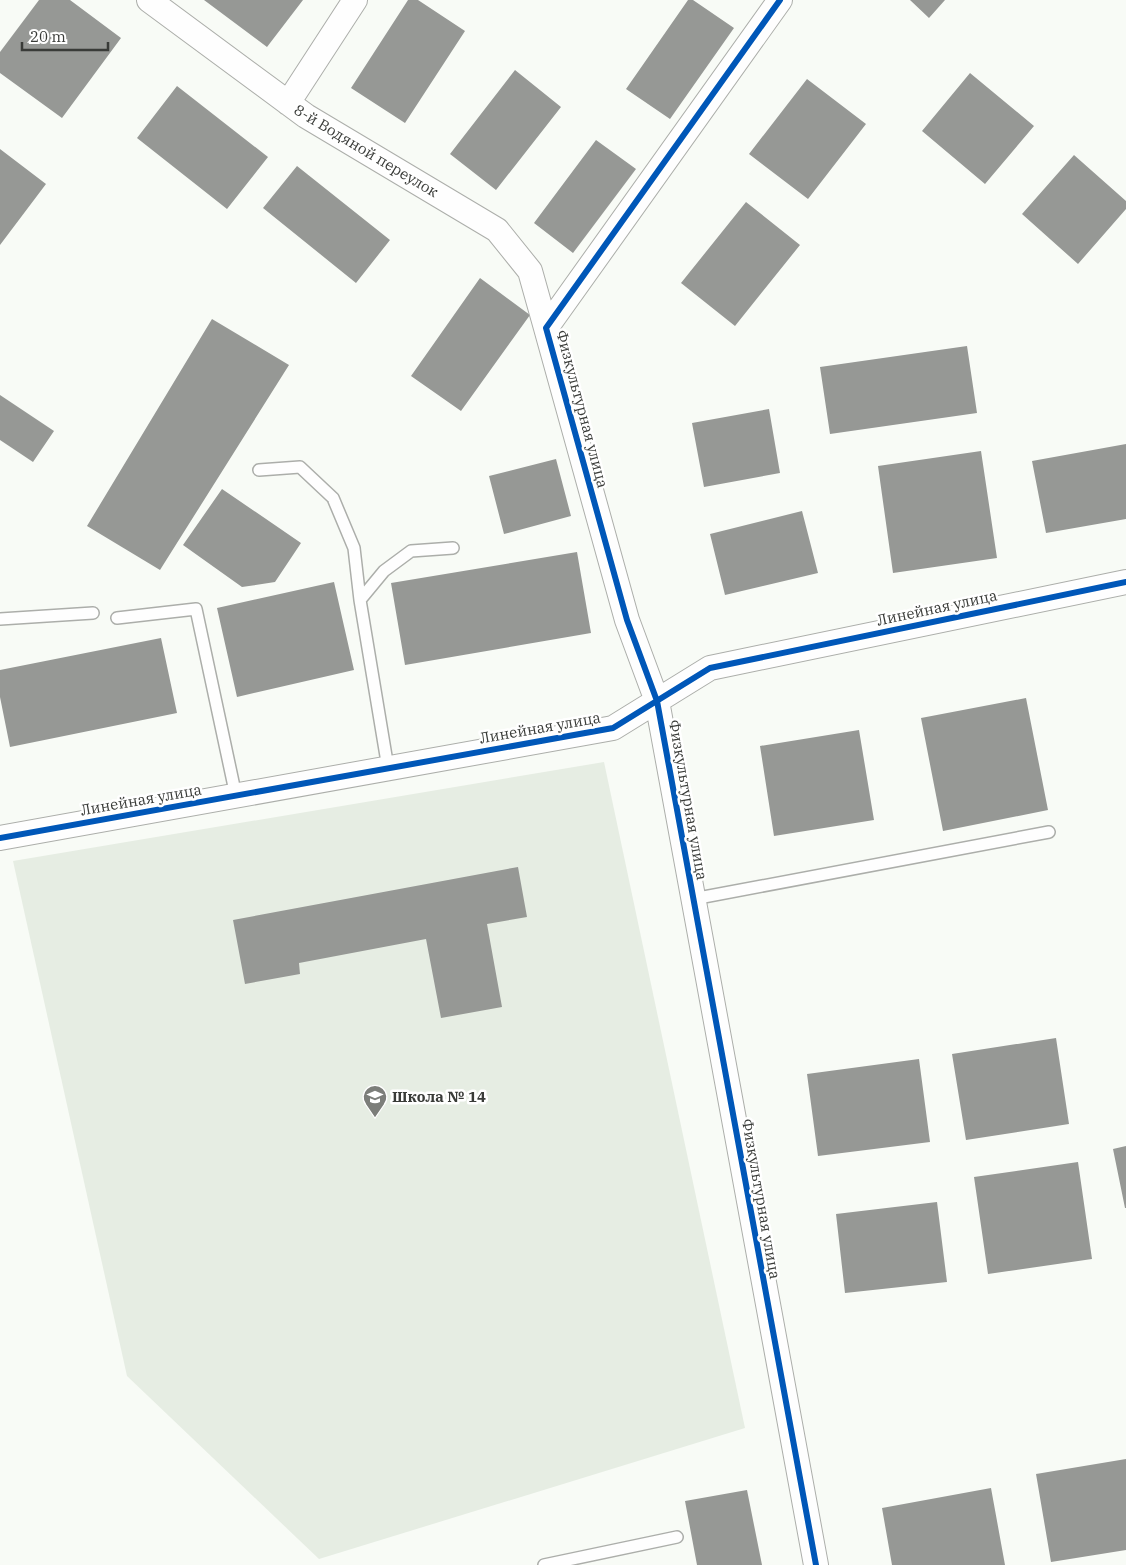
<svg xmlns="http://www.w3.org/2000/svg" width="1126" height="1565" viewBox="0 0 1126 1565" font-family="'IBM Plex Serif',serif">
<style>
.built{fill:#e6ede3}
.building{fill:#969895}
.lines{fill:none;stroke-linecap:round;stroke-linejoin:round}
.lane-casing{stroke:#acaeaa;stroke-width:14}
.street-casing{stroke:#acaeaa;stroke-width:26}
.lane{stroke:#fefefe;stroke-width:11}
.street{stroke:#fefefe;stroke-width:24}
.cycleway-casing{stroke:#fff;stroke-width:9}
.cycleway{stroke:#0057b8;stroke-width:6}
.labels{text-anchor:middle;stroke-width:5;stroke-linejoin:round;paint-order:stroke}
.street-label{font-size:15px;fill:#393b38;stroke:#fff}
.poi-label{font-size:15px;font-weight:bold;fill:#393b38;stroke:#fff;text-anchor:start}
</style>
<rect width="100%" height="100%" fill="#f8fbf6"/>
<!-- built -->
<path class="built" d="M604,762L745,1428L319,1559L127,1376L13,861Z"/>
<!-- building -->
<path class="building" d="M39,0H70L121,38L62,118L0,73V52Z
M204,0H303L267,47Z
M408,0H418L465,31L405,123L351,88Z
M688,0H693L734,28L670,119L626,89Z
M910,0H945L929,18Z
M515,70L561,107L496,190L450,154Z
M970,73L1034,126L985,184L922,131Z
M807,79L866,124L808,199L749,154Z
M177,86L268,157L227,209L137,138Z
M596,140L636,169L573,253L534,223Z
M0,149L46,184L0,245Z
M1074,155L1126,201V209L1078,264L1022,214Z
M297,166L390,240L356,283L263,208Z
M746,202L800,245L735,326L681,283Z
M480,278L530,315L461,411L411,376Z
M212,319L289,365L160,570L87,526Z
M967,346L977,413L830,434L820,367Z
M0,395L54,431L33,462L0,440Z
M769,409L780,473L704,487L692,423Z
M1126,444V519L1046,533L1032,461Z
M981,451L997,558L893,573L878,466Z
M556,459L571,516L504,534L489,476Z
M222,489L301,543L275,582L242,587L183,545Z
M802,511L818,573L725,595L710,534Z
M577,552L591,633L405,665L391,583Z
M334,582L354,670L237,697L217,608Z
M161,638L177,713L10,747L0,697V670Z
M1026,698L1048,810L943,831L921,718Z
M859,730L874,820L774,836L760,746Z
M518,867L527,917L487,924L502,1007L441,1018L426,939L299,963L300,974L245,984L233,920Z
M1056,1038L1069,1124L966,1140L952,1054Z
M919,1059L930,1142L818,1156L807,1074Z
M1126,1146V1208H1125L1113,1149Z
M1078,1162L1092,1259L988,1274L974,1177Z
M937,1202L947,1282L845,1293L836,1214Z
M1126,1459V1550L1051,1562L1036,1474Z
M991,1488L1005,1565H892L882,1508Z
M747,1490L762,1565H697L685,1501Z"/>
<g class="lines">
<!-- lane casing -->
<g class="lane-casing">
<path id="lane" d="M259,470L300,467L333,498L354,548L360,600
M117,618L196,609L236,796
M0,619L93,613
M388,768L360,600L384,571L411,551L453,548
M693,899L1049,832
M544,1565L677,1537"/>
</g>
<!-- street casing -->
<g class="street-casing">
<path id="street" d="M149,0L306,116L497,230L530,271L546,328
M780,0L546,328L627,620L657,701L816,1565
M288,103L355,0
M0,838L613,728L710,668L1126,582"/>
</g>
<!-- lane -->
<use href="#lane" class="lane"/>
<!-- street -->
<use href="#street" class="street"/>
<!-- cycleway casing -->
<g class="cycleway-casing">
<path id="cycleway" d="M780,0L546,328L627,620L657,701L816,1565
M0,838L613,728L710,668L1126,582"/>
</g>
<!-- cycleway -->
<use href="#cycleway" class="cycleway"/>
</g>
<!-- icons -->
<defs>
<g id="school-pin" transform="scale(1.25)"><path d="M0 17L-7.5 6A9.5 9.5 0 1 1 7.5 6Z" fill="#7c7e7a" stroke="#fff"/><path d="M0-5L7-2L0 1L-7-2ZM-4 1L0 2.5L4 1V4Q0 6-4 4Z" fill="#fff"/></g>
</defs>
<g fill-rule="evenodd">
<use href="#school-pin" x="375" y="1097"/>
</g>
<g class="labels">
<!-- street labels -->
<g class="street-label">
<text transform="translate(366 151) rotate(31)" y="5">8-й Водяной переулок</text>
<text transform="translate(582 409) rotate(75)" y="5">Физкультурная улица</text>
<text transform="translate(937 608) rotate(-12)" y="5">Линейная улица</text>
<text transform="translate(540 728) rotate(-10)" y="5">Линейная улица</text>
<text transform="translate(141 800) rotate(-10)" y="5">Линейная улица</text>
<text transform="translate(688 800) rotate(80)" y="5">Физкультурная улица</text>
<text transform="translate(761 1199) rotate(80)" y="5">Физкультурная улица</text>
</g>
<!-- poi labels -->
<g class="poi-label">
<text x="392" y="1102">Школа № 14</text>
</g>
</g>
<!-- scale -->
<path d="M22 42v8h86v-8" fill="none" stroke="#393b38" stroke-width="2.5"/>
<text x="30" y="42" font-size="15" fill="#393b38" stroke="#ffffff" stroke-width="4" paint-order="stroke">20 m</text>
</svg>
